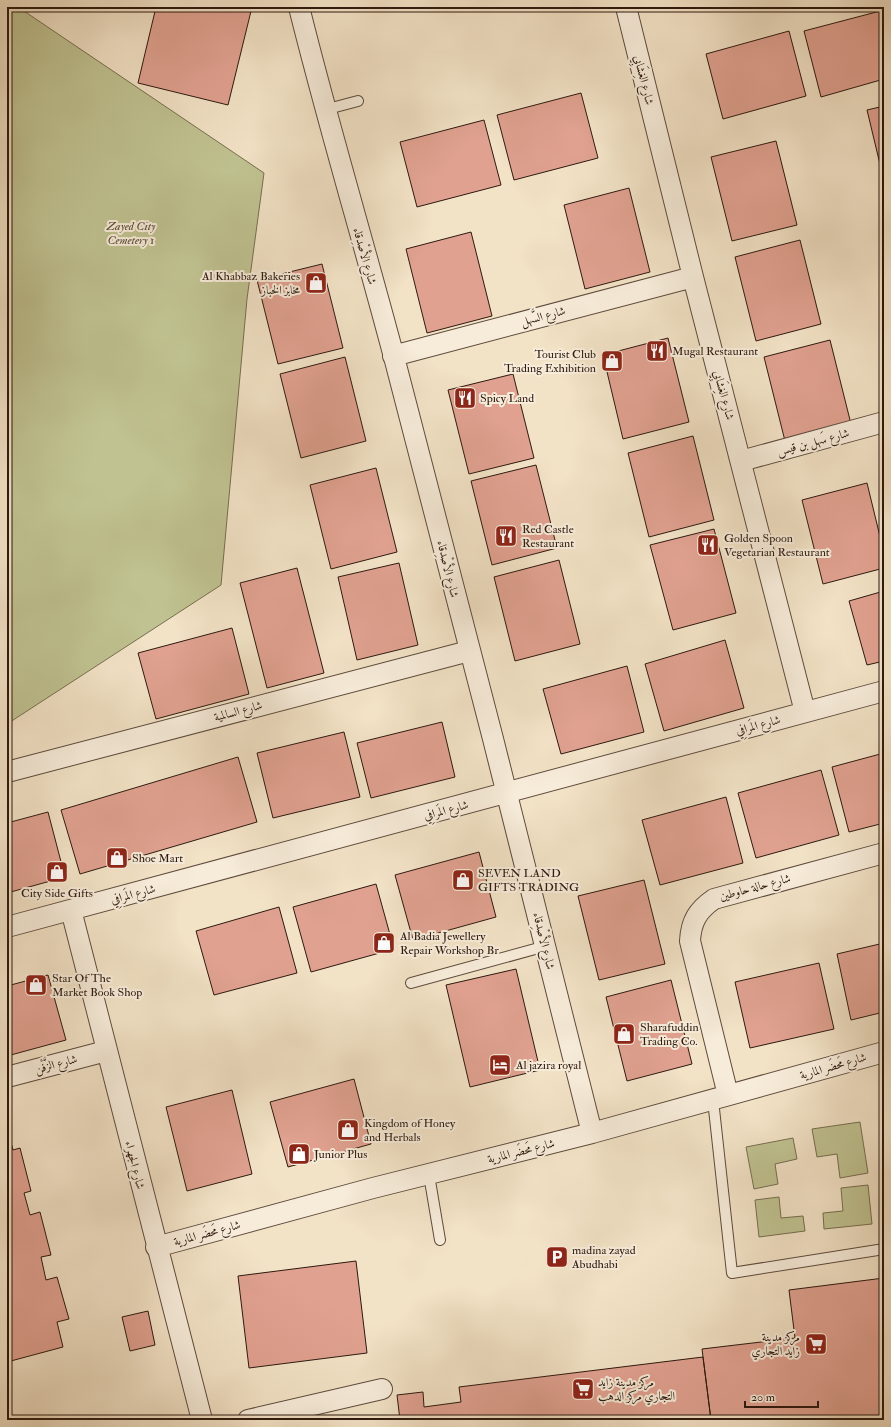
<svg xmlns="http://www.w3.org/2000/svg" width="891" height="1427" viewBox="0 0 891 1427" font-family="'IM FELL Double Pica',Amiri,serif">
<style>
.green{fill:#c0c291;stroke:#766e50}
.building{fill:#e0a190;stroke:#2d190f}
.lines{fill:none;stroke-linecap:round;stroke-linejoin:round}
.service-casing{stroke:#5e4b3d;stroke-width:12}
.minor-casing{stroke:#5e4b3d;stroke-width:22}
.service{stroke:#f7ecda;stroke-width:10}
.minor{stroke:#f7ecda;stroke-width:20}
.labels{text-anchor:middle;stroke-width:4;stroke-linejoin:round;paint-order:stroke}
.street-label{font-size:12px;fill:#2d190f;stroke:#f7ecda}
.park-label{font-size:12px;font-style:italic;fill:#594c36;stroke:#f7ecda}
.poi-label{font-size:12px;fill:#2d190f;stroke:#f7ecda;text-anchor:start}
</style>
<rect width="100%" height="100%" fill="#f2e2c6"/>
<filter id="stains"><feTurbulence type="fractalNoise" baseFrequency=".005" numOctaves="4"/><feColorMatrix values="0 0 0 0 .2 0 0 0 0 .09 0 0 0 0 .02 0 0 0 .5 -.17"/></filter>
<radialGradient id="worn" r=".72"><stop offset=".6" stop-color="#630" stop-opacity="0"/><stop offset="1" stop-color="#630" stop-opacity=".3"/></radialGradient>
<!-- green -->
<path class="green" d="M7,7H18L264,173L247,299L221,585L7,724Z
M860,1122L868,1173L840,1178L837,1154L817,1157L812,1129Z
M793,1138L797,1159L775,1164L778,1184L754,1189L746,1147Z
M868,1185L872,1224L824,1229L823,1213L843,1211L841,1188Z
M779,1197L781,1218L803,1216L805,1231L759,1237L755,1200Z"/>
<!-- building -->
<path class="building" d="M156,7H252L228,105L138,83Z
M884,10V79L821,97L804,31Z
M789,31L806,96L723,119L706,54Z
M581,93L598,158L514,180L497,115Z
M884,106V181L867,110Z
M484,120L501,185L417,207L400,142Z
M776,141L797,225L732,241L711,157Z
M629,188L650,272L585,289L564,205Z
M471,232L492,316L427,333L406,249Z
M800,240L821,324L756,341L735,257Z
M322,264L343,348L278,364L257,280Z
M668,338L689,422L623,439L603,355Z
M830,340L851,424L785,441L764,357Z
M345,357L366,441L301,458L280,374Z
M513,374L534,458L469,474L448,390Z
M693,436L714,520L649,537L628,453Z
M536,465L557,548L492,565L471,481Z
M376,468L397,552L331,569L310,485Z
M867,483L884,553V568L823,584L802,500Z
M714,529L736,613L673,630L650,545Z
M559,560L580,644L515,661L494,577Z
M399,563L418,645L357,660L338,577Z
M297,568L324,673L267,688L240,583Z
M884,591V661L867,665L849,601Z
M232,628L249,694L156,719L138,653Z
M725,640L744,708L664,731L645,664Z
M627,666L644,732L561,754L543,689Z
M442,722L455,777L371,798L357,743Z
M344,732L360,797L273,818L257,753Z
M884,753V823L849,832L832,767Z
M238,757L257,822L80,874L61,810Z
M821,770L839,835L756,858L738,793Z
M726,797L743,863L660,885L642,820Z
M48,812L65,877L7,893V823Z
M479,852L496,917L413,940L395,875Z
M644,880L665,964L599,980L578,896Z
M376,884L394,949L311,972L293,907Z
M279,907L297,973L214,995L196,931Z
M884,943V1012L851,1020L837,954Z
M819,963L834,1029L750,1048L735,982Z
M516,969L540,1070L470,1087L446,985Z
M48,975L66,1040L7,1056V986Z
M671,980L692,1064L627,1081L606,997Z
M354,1079L371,1144L288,1167L270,1102Z
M232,1090L252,1174L187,1191L166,1107Z
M7,1128L13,1150L20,1148L31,1191L24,1193L30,1215L40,1212L51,1255L41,1257L46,1280L57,1277L69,1319L57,1322L63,1347L7,1362Z
M356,1261L367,1353L249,1368L238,1276Z
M884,1278V1420H711L702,1349L795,1338L789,1290Z
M148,1311L155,1345L130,1351L122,1317Z
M703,1357L711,1420H400L397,1395L423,1392L424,1407L461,1402L459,1387Z"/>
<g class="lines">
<!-- service casing -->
<g class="service-casing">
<path id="service" d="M324,110L358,101
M411,983L546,946
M713,1100L732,1273L884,1249
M429,1175L440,1240"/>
</g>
<!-- minor casing -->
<g class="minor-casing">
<path id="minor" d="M299,7C328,124 363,240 394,357C462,615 528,874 592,1133
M626,7L693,277L805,712
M393,356L693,277
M741,461L884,422
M7,772L469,651
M71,910L202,1420
M7,927L884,691
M7,1077L106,1051
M728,1095L690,941C691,921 698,910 714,899L884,853
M156,1247L373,1188L592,1133L884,1052
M248,1420L382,1389"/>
</g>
<!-- service -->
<use href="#service" class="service"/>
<!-- minor -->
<use href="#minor" class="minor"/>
</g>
<!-- icons -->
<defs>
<g id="shop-square" transform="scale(1.15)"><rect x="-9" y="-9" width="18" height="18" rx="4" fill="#8f2418" stroke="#f7ecda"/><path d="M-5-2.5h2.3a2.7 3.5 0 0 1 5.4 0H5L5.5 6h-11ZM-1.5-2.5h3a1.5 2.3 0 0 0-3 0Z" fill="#fff"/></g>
<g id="restaurant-square" transform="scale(1.15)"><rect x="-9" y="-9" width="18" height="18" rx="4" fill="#8f2418" stroke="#f7ecda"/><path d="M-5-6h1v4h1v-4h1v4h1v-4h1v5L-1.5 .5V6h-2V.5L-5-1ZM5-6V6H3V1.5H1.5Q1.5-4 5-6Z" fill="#fff"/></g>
<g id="hotel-square" transform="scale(1.15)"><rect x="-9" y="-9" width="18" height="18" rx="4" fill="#8f2418" stroke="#f7ecda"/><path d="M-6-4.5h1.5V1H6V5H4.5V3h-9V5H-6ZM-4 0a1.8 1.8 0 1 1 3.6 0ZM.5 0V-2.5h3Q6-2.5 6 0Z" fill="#fff"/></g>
<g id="parking-square" transform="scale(1.15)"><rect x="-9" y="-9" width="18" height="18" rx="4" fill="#8f2418" stroke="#f7ecda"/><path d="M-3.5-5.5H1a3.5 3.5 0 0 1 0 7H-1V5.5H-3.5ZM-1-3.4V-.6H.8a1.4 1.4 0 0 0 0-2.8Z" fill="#fff"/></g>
<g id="supermarket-square" transform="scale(1.15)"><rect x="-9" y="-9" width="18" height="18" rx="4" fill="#8f2418" stroke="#f7ecda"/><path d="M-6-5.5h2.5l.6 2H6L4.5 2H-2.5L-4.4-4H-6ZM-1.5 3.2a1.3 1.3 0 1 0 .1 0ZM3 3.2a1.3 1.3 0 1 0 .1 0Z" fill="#fff"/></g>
</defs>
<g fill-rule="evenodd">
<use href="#shop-square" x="316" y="283"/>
<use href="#restaurant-square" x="657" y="351"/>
<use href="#shop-square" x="612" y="361"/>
<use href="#restaurant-square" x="465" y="398"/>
<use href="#restaurant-square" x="506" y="536"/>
<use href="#restaurant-square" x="708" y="545"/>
<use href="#shop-square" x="117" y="858"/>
<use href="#shop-square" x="57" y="872"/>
<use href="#shop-square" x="463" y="880"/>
<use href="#shop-square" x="384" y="943"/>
<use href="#shop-square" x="36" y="985"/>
<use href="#shop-square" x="624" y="1034"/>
<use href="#hotel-square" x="500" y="1065"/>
<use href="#shop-square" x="348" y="1130"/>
<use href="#shop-square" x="299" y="1154"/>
<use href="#parking-square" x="557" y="1257"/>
<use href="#supermarket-square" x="816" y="1344"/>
<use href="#supermarket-square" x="583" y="1389"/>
</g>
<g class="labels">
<!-- street labels -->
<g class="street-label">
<text transform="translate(644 80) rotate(76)" y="4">شارع الغِشَابِي</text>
<text transform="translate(365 256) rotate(74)" y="4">شارع الأصْدِقاء</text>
<text transform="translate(543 316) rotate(-15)" y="4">شارع السَّهل</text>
<text transform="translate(724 395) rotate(75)" y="4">شارع الغِشَابِي</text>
<text transform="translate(813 442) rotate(-15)" y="4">شارع سَهل بن قيس</text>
<text transform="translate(448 569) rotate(76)" y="4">شارع الأصْدِقاء</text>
<text transform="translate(238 711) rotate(-15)" y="4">شارع السالمية</text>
<text transform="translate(758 725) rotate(-15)" y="4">شارع المَرافِي</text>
<text transform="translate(446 810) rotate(-15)" y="4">شارع المَرافِي</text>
<text transform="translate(755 887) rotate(-15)" y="4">شارع حالة حاوطين</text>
<text transform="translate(133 894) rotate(-15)" y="4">شارع المَرافِي</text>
<text transform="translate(544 941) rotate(76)" y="4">شارع الأصْدِقاء</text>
<text transform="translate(56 1064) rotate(-15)" y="4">شارع الزَّفْن</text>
<text transform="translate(833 1066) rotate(-16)" y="4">شارع مَحضَر المارية</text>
<text transform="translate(521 1151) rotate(-14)" y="4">شارع مَحضَر المارية</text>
<text transform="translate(135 1165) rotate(76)" y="4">شارع الجهراء</text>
<text transform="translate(207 1233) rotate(-15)" y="4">شارع مَحضَر المارية</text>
</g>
<!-- park labels -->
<g class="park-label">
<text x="131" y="230">Zayed City<tspan x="131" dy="14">Cemetery 1</tspan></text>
</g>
<!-- poi labels -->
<g class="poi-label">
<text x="300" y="280" text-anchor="end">Al Khabbaz Bakeries<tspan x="300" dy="14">مخابز الخباز</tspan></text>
<text x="672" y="355">Mugal Restaurant</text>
<text x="596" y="358" text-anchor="end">Tourist Club<tspan x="596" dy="14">Trading Exhibition</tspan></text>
<text x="480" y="402">Spicy Land</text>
<text x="522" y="533">Red Castle<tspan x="522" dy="14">Restaurant</tspan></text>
<text x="724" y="542">Golden Spoon<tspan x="724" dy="14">Vegetarian Restaurant</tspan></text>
<text x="132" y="862">Shoe Mart</text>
<text x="478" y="877">SEVEN LAND<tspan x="478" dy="14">GIFTS TRADING</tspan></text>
<text x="57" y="897" text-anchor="middle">City Side Gifts</text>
<text x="400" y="940">Al Badia Jewellery<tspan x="400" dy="14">Repair Workshop Br</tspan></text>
<text x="52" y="982">Star Of The<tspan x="52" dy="14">Market Book Shop</tspan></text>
<text x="640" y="1031">Sharafuddin<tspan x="640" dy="14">Trading Co.</tspan></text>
<text x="516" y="1069">Al jazira royal</text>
<text x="364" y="1127">Kingdom of Honey<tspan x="364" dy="14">and Herbals</tspan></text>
<text x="314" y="1158">Junior Plus</text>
<text x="572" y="1254">madina zayad<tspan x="572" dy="14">Abudhabi</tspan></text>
<text x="800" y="1341" text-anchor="end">مركز مدينة<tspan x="800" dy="14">زايد التجاري</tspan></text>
<text x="598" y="1386">مركز مدينة زايد<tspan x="598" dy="14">التجاري مركز الدهب</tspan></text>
</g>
</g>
<!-- margin -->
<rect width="891" height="1427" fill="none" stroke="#f2e2c6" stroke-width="24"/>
<rect x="8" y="8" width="875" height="1411" fill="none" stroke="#2d190f" stroke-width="2"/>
<rect x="12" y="12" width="867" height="1403" fill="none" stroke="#2d190f"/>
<!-- scale -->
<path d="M745 1401v6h73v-6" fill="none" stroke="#2d190f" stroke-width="2"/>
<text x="751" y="1401" font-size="12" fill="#2d190f" stroke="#f7ecda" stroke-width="3" paint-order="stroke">20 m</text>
<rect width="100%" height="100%" filter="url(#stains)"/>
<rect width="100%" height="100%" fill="url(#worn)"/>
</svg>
